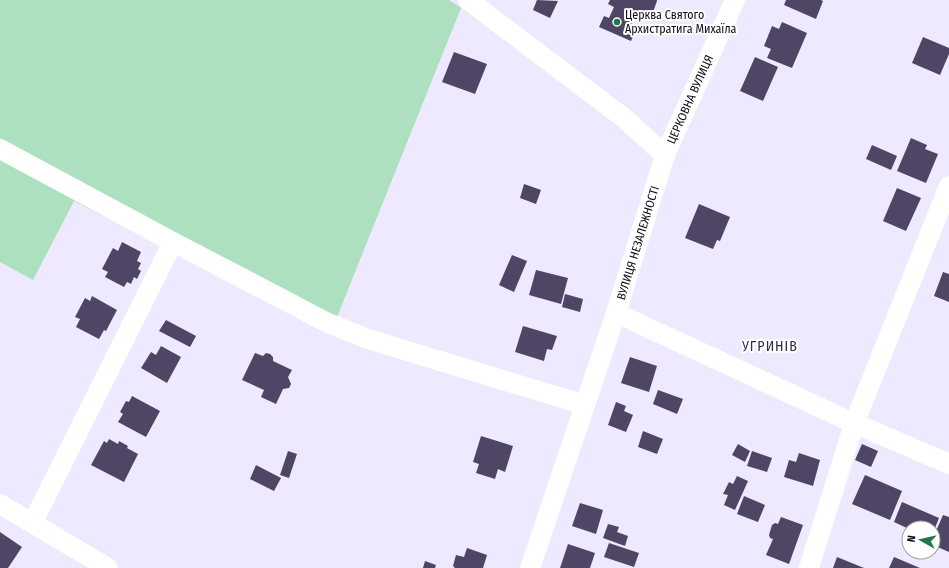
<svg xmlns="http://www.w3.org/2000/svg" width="949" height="568" viewBox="0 0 949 568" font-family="'Fira Sans Condensed',sans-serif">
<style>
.green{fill:#ade0bf}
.building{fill:#4e4664}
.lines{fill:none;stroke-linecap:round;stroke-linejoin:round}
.minor{stroke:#fff;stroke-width:20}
.poi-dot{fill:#1f774b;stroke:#fff;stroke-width:1.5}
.labels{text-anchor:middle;stroke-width:4;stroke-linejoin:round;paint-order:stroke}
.poi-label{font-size:12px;fill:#0e0b16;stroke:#fff;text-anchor:start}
.street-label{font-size:12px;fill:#0e0b16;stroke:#fff}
.quarter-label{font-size:14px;letter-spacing:1px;fill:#342c47;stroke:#fff}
</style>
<rect width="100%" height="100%" fill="#eee9fe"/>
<!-- green -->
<path class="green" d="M0,0H449L461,8L331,332L74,201L33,280L0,262Z"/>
<!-- building -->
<path class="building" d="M537,0L558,1L550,18L533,10Z
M610,0H657V1L653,12L648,14L643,12L640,17L635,15L630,27L636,30L631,41L599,27L604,16L609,18L614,7L608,4Z
M786,0H821L823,1L816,19L784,5Z
M782,22L807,33L792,68L767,58L771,49L764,46L772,26L779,29Z
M923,37L949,48V54L940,75L912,63Z
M454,52L487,64L475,94L442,82Z
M755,57L778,67L763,101L740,91Z
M911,138L927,145L925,149L938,154L926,183L897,171Z
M872,145L897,156L891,170L866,159Z
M524,184L541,190L536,204L520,198Z
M897,188L921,198L906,231L883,221Z
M699,204L730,217L720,241L717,240L713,249L685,238Z
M122,242L141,252L137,261L141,263L138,269L141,271L137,279L134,277L131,284L127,282L124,287L105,277L108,272L102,269L113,248L118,251Z
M512,255L527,261L514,292L499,285Z
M536,270L568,278L561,304L529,295Z
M943,272L949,274V302L934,296Z
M565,294L583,299L580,312L562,307Z
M92,296L117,310L106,331L104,330L99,339L76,327L80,319L75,317L85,298L90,301Z
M166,320L196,336L190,347L159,331Z
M523,326L557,336L552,350L547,349L544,361L515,352Z
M161,346L181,357L167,383L141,368L151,352L156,355Z
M255,353L263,356L266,353L270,354L273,357V361L292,370L288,377L291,384L289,388L283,389L276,404L261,397L264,390L242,380Z
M630,357L657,366L649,392L621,383Z
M658,390L683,399L677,414L653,404Z
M132,396L160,411L146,437L118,422L123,414L120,412L126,401L129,402Z
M616,402L626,406L624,411L633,415L626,432L608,425Z
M643,431L663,439L657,454L638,447Z
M481,436L513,446L505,472L498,469L495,479L476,473L479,464L473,462Z
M109,439L118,444L119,441L128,446L127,448L138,454L124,482L91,465L104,441L107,443Z
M738,444L750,451L745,462L732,455Z
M862,444L878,451L871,467L855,460Z
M288,451L297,454L289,478L280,475Z
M752,451L772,458L767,472L747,466Z
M799,453L820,460L813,486L784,477L789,460L796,462Z
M256,465L281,478L274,491L250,479Z
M865,475L902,491L890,520L852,504Z
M737,476L748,481L735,510L724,505L728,495L723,494L729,482L733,484Z
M744,496L765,505L758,522L737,514Z
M902,502L939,518L933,533V528L909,529L894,522Z
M580,503L603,510L596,534L572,526Z
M943,515L949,517V552L933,545V538Z
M781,517L803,525L789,564L766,555L773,539L770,538L769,535L772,525L775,523L778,524Z
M608,524L619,527L617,532L628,536L625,546L603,538Z
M0,532L22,547L8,568H0Z
M609,543L639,553L634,567L604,557Z
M568,544L595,553L590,568H560Z
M467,548L487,555L483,568H455L453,566L456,555L464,557Z
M837,557L864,568H833Z
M894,557L920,568H889Z
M425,561L436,565L435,568H423Z"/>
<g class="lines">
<!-- minor -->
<g class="minor">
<path d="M468,0L624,118L665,155L616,313L530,568"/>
<path d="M0,149L173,242"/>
<path id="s1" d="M665,155L735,0"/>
<path d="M616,313L847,420L949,464"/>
<path d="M0,504L108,568"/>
<path d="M33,522L173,242L328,323L368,339L585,405"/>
<path d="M809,568L854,424L949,186"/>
</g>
</g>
<!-- markers -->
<circle class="poi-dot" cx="617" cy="22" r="4"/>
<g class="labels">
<!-- poi labels -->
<g class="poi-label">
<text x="625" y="19">Церква Святого<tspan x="625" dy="14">Архистратига Михаїла</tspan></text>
</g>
<!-- street labels -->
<g class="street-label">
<text dy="4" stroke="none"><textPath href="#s1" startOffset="61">ЦЕРКОВНА ВУЛИЦЯ</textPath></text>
<text transform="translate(638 243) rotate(-73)" y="4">ВУЛИЦЯ НЕЗАЛЕЖНОСТІ</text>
</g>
<!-- quarter labels -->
<g class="quarter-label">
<text x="770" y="351">УГРИНІВ</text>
</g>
</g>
<!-- north arrow -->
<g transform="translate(921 540) rotate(278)"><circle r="19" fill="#ffffff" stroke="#9f9da2"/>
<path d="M0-3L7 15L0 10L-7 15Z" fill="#1f774b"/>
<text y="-6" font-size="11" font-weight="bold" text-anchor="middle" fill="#0e0b16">N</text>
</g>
</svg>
